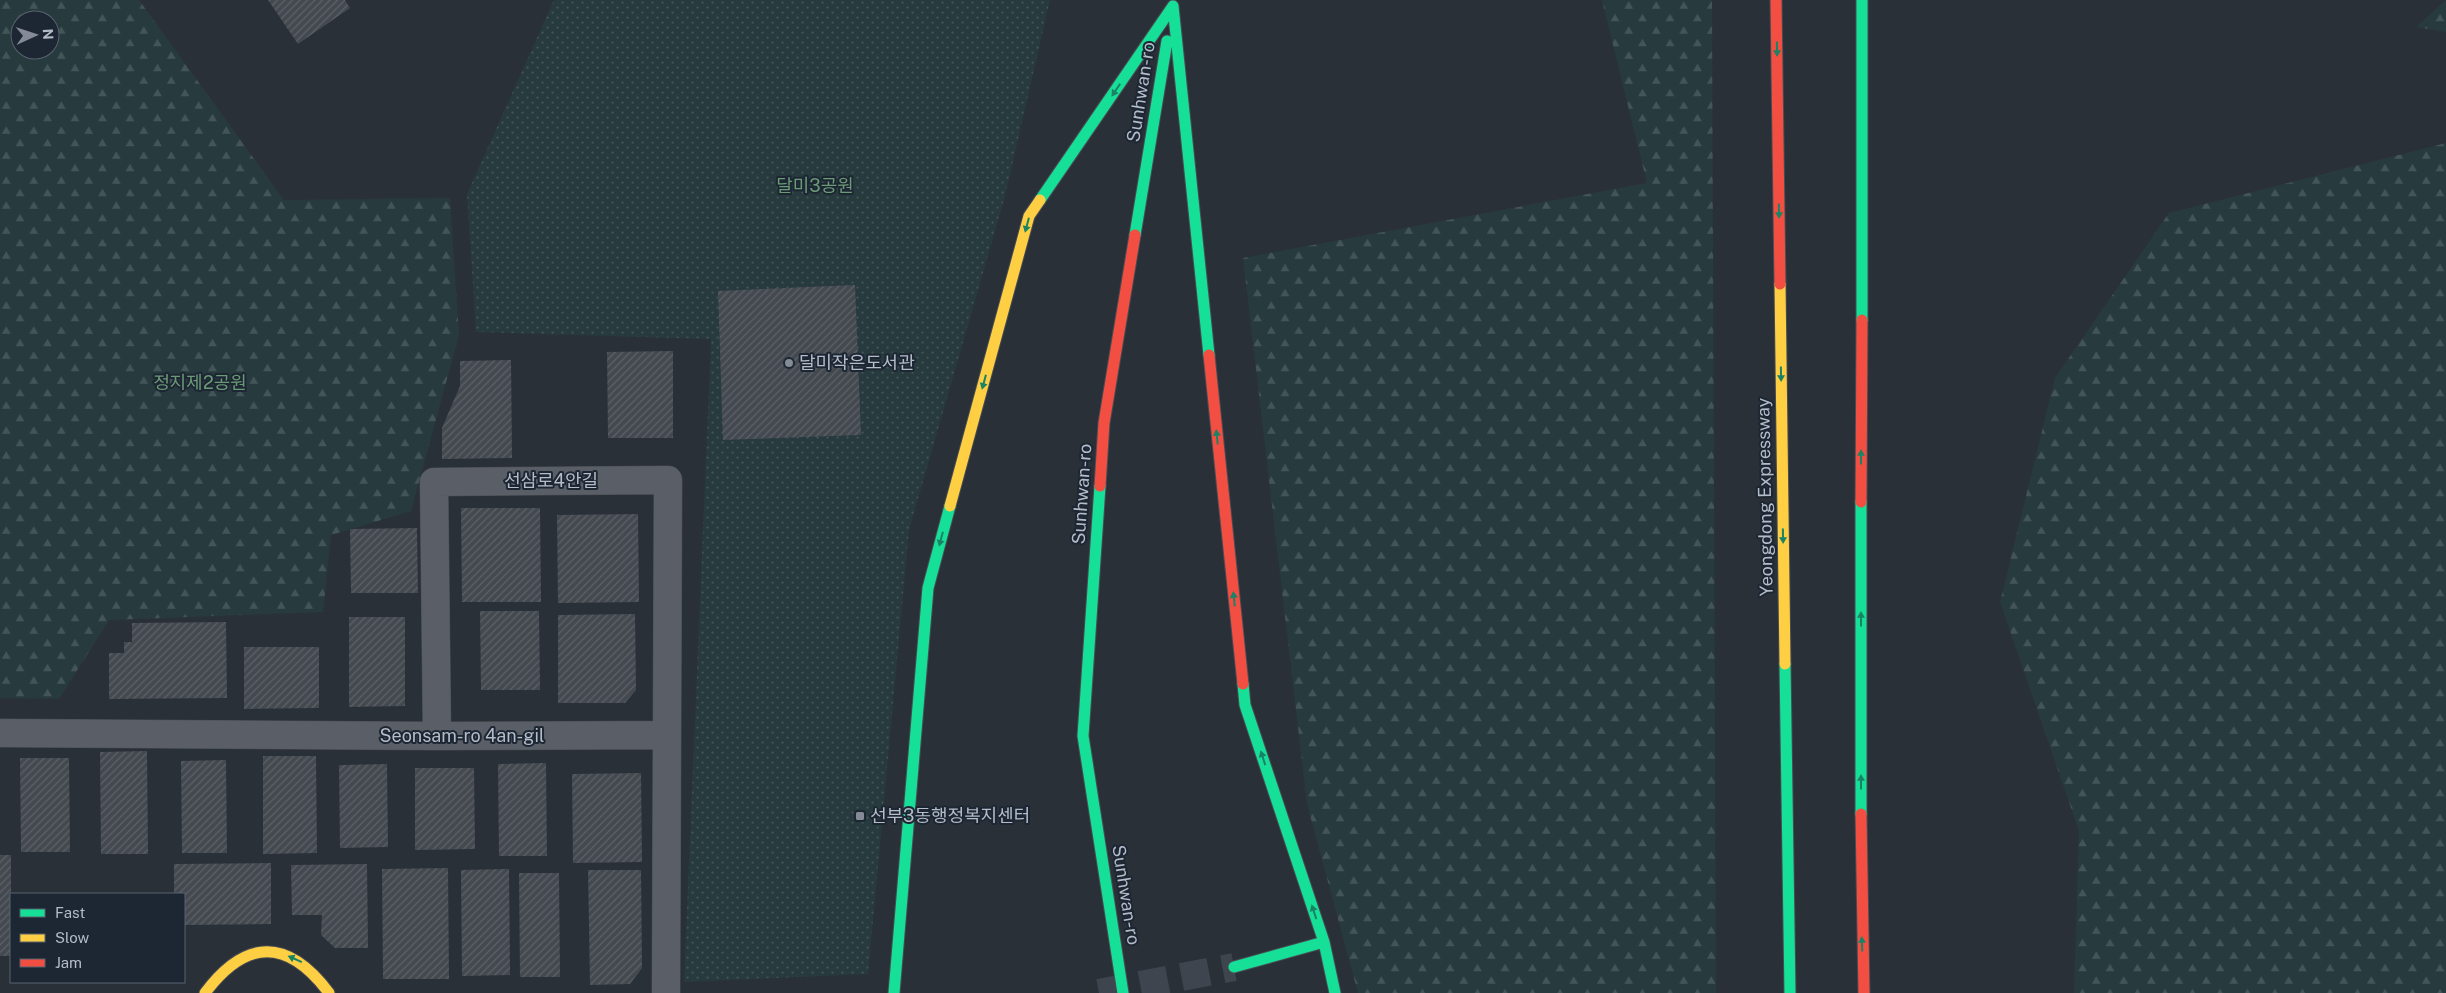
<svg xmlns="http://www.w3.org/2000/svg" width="2446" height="993" viewBox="0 0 2446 993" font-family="'Public Sans','Noto Sans KR',sans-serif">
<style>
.grass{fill:url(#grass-dots)}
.forest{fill:url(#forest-firs);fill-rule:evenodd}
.building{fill:url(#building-hatch)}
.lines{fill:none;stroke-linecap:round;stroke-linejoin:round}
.secondary-tunnel{stroke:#3f454e;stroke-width:28;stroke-dasharray:28 14;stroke-linecap:butt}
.street-casing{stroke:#484c53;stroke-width:29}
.fast-casing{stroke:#484c53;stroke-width:13}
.slow-casing{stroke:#484c53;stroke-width:13}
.jam-casing{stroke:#484c53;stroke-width:13}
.street{stroke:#5a5e66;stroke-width:28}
.fast{stroke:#16e098;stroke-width:11}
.slow{stroke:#ffcf43;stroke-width:11}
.jam{stroke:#f24e42;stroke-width:11}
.oneway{fill:#1a8366}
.poi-dot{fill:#848b96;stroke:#1d2633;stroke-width:2}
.labels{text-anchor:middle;stroke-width:4;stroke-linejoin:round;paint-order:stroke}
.street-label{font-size:18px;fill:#b4bcc9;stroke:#1d2633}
.park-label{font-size:18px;fill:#6b9a76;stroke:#1d2633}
.poi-label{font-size:18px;fill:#b4bcc9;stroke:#1d2633;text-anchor:start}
</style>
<defs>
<pattern id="grass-dots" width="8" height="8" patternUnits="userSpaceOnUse" patternTransform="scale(1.25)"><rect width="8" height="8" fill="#273a3e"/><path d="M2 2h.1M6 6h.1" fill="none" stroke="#445559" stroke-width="1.8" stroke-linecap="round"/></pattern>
<pattern id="forest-firs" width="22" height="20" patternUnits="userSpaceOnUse" patternTransform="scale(1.25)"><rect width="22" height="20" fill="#273a3e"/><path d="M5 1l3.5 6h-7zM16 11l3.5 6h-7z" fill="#445559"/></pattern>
<pattern id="building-hatch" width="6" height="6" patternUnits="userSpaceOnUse" patternTransform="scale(1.25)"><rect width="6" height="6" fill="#444950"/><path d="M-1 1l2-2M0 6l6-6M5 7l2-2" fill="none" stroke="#5d6168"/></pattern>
</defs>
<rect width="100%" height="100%" fill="#2a3038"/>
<!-- grass -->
<path class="grass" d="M554,0H1050L1005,196L909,530L868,974L684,982L711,339L476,332L467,194Z"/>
<!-- forest -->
<path class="forest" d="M0,0H139L284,200L450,198L459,335L411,511L331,535L323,612L109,620L59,699L0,698ZM20,20H50V50H20Z
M1602,0H1712L1716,993H1358L1307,804L1243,258L1647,183Z
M2446,0V32L2416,27Z
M2446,143V993H2074L2079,831L2000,602L2055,378L2169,213Z"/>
<!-- building -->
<path class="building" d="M268,0H345L350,8L298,44Z
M855,285L861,435L723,440L718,291Z
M673,351V438H608L607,352Z
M511,360L512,458L442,459V428L460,386V361Z
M461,508H540L541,602H462Z
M638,514L639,602L558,603L557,515Z
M417,528L418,593H351L350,529Z
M480,611H539L540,690H481Z
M635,614L636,690L625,703H558V615Z
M349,617H405V706L349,707Z
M226,622L227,698L109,699V653H124V642H132V623Z
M244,647H319V708L244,709Z
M147,751L148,854H101L100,752Z
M263,756H316L317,853L263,854Z
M20,758H69L70,852H21Z
M226,760L227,853H182L181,761Z
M546,763L547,856H499L498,764Z
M387,764L388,847L340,848L339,765Z
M415,768H474L475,849L415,850Z
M641,773L642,862L573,863L572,774Z
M0,855H11V956H0Z
M271,863V924L184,925V894H174V864Z
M367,864L368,948H335L321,935L322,915H292L291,865Z
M448,868L449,979H383L382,869Z
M509,869L510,975L462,976L461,870Z
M588,870H641L642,968L630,984L590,985Z
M519,873H559L560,977H520Z"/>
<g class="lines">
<!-- secondary-tunnel -->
<path class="secondary-tunnel" d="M1099,993L1234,967"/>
<!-- street casing -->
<g class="street-casing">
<path id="street" d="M0,733L437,736L667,735L666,993
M437,736L434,482L668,480L667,735"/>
</g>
<!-- fast casing -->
<g class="fast-casing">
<path id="fast" d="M1173,6L1209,355
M1040,200L1173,6
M1135,235L1167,41
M1862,320V0
M1100,486L1083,736L1123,993
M1785,664L1790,993
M1243,684L1245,705L1324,942L1335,993
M1861,814V502
M1234,967L1324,942
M894,993L928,588L950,506"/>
</g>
<!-- slow casing -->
<g class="slow-casing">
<path id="slow" d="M1780,284L1785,664
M950,506L1029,216L1040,200
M205,993C246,938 288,938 329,993"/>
</g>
<!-- jam casing -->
<g class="jam-casing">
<path id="jam" d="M1776,0L1780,284
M1209,355L1243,684
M1100,486L1104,423L1135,235
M1861,502L1862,320
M1861,814L1864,993"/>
</g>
<!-- street -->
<use href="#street" class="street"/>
<!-- fast -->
<use href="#fast" class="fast"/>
<!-- slow -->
<use href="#slow" class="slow"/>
<!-- jam -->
<use href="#jam" class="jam"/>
</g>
<!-- one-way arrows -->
<defs><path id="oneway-solid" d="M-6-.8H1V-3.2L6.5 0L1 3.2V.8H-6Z" transform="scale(1.25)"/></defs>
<g class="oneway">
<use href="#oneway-solid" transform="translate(1777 49) rotate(89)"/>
<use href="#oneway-solid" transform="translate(1116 90) rotate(124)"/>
<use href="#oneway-solid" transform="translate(1779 211) rotate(89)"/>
<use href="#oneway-solid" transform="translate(1027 225) rotate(105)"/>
<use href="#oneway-solid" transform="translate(1781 374) rotate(89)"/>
<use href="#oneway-solid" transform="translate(984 382) rotate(105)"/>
<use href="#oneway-solid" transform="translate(1217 437) rotate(-96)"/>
<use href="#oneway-solid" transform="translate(1861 457) rotate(-90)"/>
<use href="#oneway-solid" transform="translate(1783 536) rotate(89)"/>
<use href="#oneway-solid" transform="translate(941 539) rotate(105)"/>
<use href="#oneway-solid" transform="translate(1234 599) rotate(-96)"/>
<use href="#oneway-solid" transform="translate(1861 619) rotate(-90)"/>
<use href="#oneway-solid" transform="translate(1263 758) rotate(-108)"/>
<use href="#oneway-solid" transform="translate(1861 782) rotate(-90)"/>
<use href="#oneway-solid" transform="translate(1314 912) rotate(-108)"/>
<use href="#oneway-solid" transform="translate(1862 944) rotate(-92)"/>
<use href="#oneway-solid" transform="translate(295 959) rotate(-156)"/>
</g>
<!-- markers -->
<g class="poi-dot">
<circle cx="789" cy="363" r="5"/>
<rect x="855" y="811" width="10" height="10" rx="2.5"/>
</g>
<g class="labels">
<!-- street labels -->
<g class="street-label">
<text transform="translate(1141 92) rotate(-81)" y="6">Sunhwan-ro</text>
<text x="551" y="487">선삼로4안길</text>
<text transform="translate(1082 494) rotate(-86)" y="6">Sunhwan-ro</text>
<text transform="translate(1765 497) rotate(-91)" y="6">Yeongdong Expressway</text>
<text x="462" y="742">Seonsam-ro 4an-gil</text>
<text transform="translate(1126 895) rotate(81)" y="6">Sunhwan-ro</text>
</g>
<!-- park labels -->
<g class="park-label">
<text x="815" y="192">달미3공원</text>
<text x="200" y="389">정지제2공원</text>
</g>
<!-- poi labels -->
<g class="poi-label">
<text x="799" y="369">달미작은도서관</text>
<text x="870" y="822">선부3동행정복지센터</text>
</g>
</g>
<!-- legend -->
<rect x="10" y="893" width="175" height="90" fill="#1d2633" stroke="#59626f"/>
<rect x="20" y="909" width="25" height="8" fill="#16e098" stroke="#59626f"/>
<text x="55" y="918" font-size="15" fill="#b4bcc9">Fast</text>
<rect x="20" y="934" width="25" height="8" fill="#ffcf43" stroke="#59626f"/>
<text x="55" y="943" font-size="15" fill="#b4bcc9">Slow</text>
<rect x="20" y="959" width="25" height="8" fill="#f24e42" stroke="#59626f"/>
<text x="55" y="968" font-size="15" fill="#b4bcc9">Jam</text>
<!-- north arrow -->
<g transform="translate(35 35) rotate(87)"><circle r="24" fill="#1d2633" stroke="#59626f"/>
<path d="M0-4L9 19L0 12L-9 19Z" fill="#848b96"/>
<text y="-8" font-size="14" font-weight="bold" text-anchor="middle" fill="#b4bcc9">N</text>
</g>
</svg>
